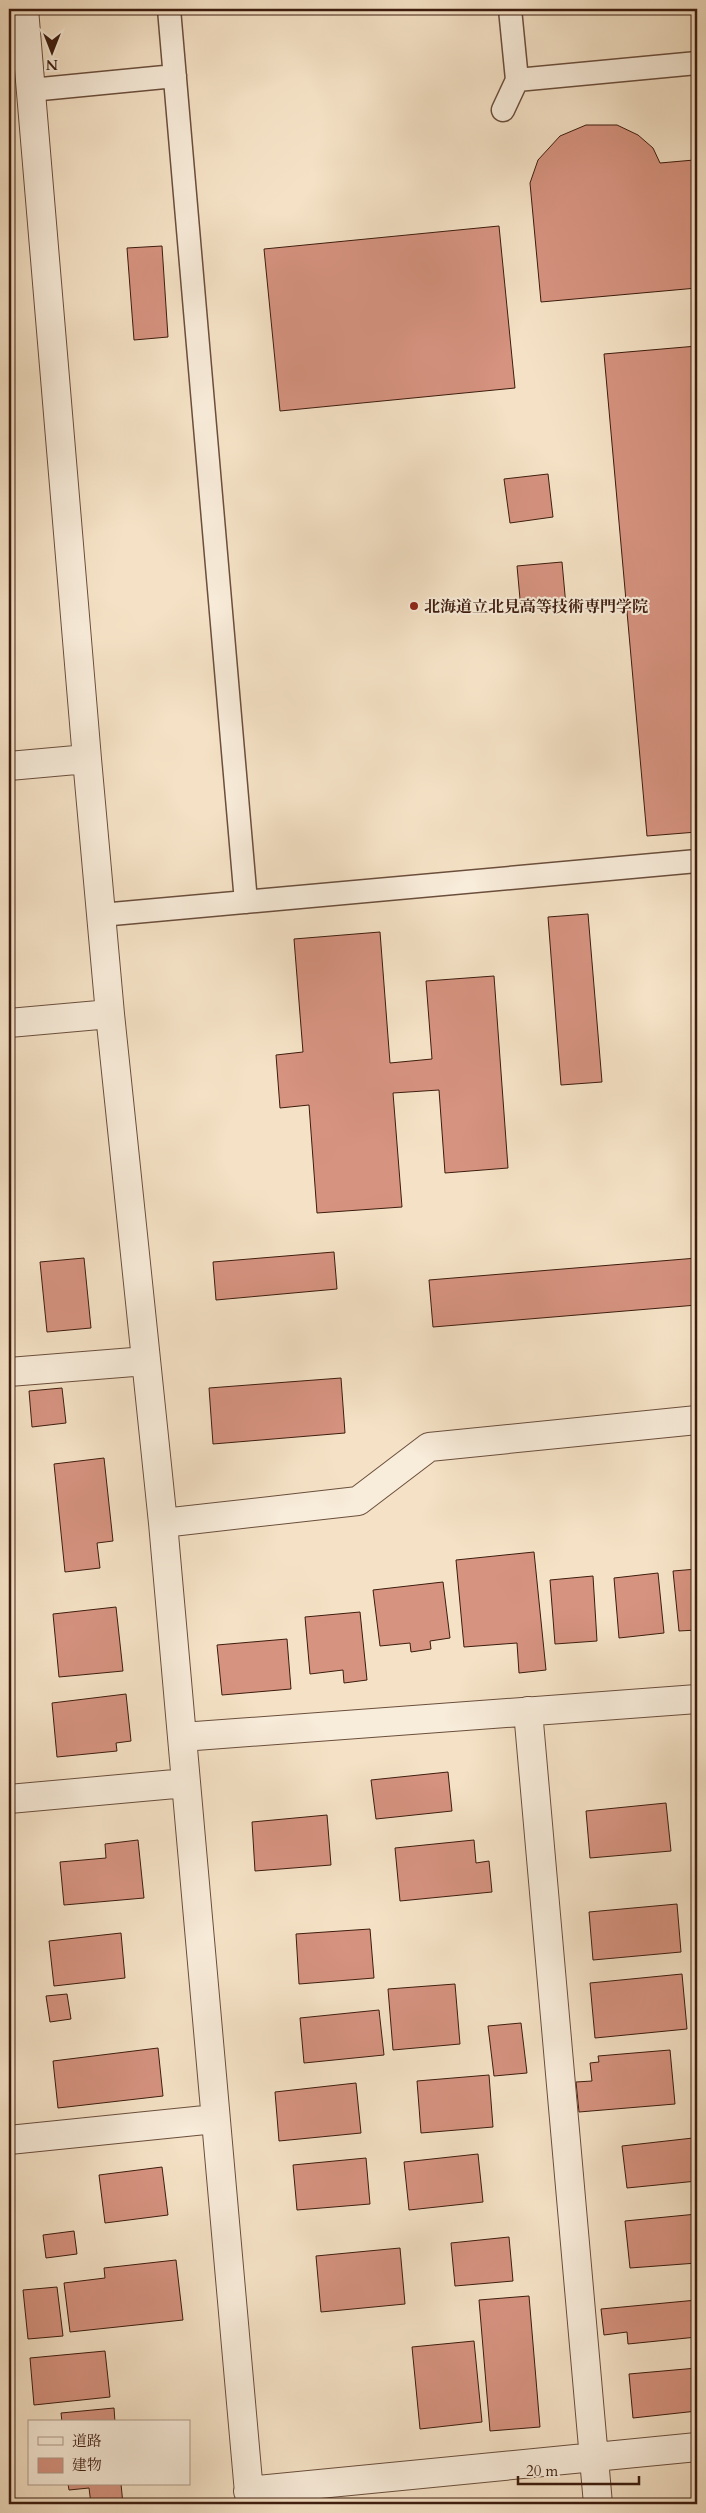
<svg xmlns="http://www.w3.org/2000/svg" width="706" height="2513" viewBox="0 0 706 2513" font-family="Cardo,'Noto Serif JP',serif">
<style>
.building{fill:#d69380;stroke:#3d1c0e}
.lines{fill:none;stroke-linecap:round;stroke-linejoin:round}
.service-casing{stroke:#6b4e3c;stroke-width:25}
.minor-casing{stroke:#6b4e3c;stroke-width:30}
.service{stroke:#f8ecda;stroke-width:22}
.minor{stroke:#f8ecda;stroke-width:28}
.poi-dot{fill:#8f2418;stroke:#f8ecda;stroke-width:2}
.labels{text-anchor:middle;stroke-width:4;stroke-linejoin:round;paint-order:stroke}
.poi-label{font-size:16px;font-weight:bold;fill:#3d1c0e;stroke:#f8ecda;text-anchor:start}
</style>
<rect width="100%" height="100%" fill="#f5e2c6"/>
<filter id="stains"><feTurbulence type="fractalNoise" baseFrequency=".004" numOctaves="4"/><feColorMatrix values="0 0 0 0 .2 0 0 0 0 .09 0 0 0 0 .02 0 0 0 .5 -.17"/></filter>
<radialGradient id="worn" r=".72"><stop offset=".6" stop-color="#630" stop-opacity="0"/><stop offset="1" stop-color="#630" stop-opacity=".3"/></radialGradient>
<!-- building -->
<path class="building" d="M586,125H617L638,135L653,148L660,163L694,160L692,141H697V288L541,302L530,183L538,160L560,136Z
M499,226L515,388L280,411L264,249Z
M162,246L168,337L134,340L127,248Z
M697,346V832L647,836L604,354Z
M548,474L553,517L510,523L504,479Z
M562,562L566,606L521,610L517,566Z
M588,914L602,1082L561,1085L548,917Z
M380,932L390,1063L432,1059L426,981L494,976L508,1168L445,1173L439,1090L393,1093L402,1207L317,1213L309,1105L280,1108L276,1055L303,1052L294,939Z
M334,1252L337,1289L216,1300L213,1262Z
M84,1258L91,1328L47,1332L40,1262Z
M697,1258V1305L433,1327L429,1280Z
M341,1378L345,1433L213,1444L209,1388Z
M62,1388L66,1423L32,1427L29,1391Z
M104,1458L113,1541L97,1543L100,1568L65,1572L54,1464Z
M534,1552L546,1670L519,1673L517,1643L464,1647L456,1560Z
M697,1569V1630L679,1631L673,1571Z
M658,1573L664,1633L619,1638L614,1578Z
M593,1576L597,1641L555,1644L550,1580Z
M443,1582L450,1638L430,1641L431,1649L411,1652L410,1643L380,1646L373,1590Z
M116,1607L123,1671L59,1677L53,1614Z
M360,1612L367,1680L344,1683L343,1670L310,1674L305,1617Z
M287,1639L291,1689L222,1695L217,1645Z
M126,1694L131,1741L116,1743L117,1751L57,1757L52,1703Z
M448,1772L452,1811L376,1819L371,1780Z
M666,1803L671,1851L590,1858L586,1811Z
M327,1815L331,1865L255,1871L252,1822Z
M138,1840L144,1898L64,1905L60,1862L106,1858L105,1844Z
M474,1840L476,1863L489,1861L492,1892L400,1901L395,1848Z
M677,1904L681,1952L593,1960L589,1912Z
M370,1929L374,1978L299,1984L296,1934Z
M121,1933L125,1978L54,1986L49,1941Z
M682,1974L687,2029L595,2038L590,1983Z
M455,1984L460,2044L393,2050L388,1989Z
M67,1994L71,2019L50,2022L46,1996Z
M379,2010L384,2055L304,2063L300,2018Z
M521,2023L527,2073L494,2076L488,2026Z
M158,2048L163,2096L58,2108L53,2061Z
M670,2050L675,2104L579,2112L576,2082L592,2081L590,2063L599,2062L598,2056Z
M489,2075L493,2127L421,2133L417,2081Z
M356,2083L361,2133L279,2141L275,2092Z
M693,2138L697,2181L627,2188L622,2146Z
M478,2154L483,2202L409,2210L404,2162Z
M366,2158L370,2204L297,2210L293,2165Z
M162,2167L168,2215L105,2223L99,2175Z
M697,2214V2263L630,2268L625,2221Z
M74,2231L77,2254L46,2258L43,2235Z
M509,2237L513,2281L455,2286L451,2243Z
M400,2248L405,2304L321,2312L316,2256Z
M176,2260L183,2320L70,2332L64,2283L105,2278L104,2268Z
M57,2287L63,2336L28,2339L23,2290Z
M529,2296L540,2427L490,2431L479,2300Z
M697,2300V2337L628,2344L627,2332L604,2335L601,2309Z
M474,2341L482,2422L420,2429L412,2347Z
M105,2351L110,2397L34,2405L30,2358Z
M697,2368V2411L633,2418L629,2374Z
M114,2408L115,2422H62L61,2413Z
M68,2484H121L123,2504H91L89,2488L69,2490Z"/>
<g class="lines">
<!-- service casing -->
<g class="service-casing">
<path id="service" d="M169,9L246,902
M517,80L697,63
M31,90L175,76
M503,110L517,80L510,9
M101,915L697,861"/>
</g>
<!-- minor casing -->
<g class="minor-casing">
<path id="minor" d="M24,9L87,759L110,1014L163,1523L250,2504
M9,766L87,759
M9,1023L110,1014
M9,1372L146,1361
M163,1523L358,1501L429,1447L697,1420
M528,1711L598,2504
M182,1737L697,1699
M9,1799L186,1783
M9,2140L215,2119
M248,2491L697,2447"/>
</g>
<!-- service -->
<use href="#service" class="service"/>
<!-- minor -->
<use href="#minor" class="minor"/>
</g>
<!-- markers -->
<circle class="poi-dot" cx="414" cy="606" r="5"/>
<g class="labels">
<!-- poi labels -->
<g class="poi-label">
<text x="424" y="612">北海道立北見高等技術専門学院</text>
</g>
</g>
<!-- margin -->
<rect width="706" height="2513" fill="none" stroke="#f5e2c6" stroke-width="30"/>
<rect x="10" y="10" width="686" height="2493" fill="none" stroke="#3d1c0e" stroke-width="2.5"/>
<rect x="15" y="15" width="676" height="2483" fill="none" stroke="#3d1c0e"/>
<!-- legend -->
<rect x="28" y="2420" width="162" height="65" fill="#f8ecda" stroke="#ad9988"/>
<rect x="38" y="2437" width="25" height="8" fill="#f8ecda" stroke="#ad9988"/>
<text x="72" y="2446" font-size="15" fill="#3d1c0e">道路</text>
<rect x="38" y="2458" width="25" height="15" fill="#d69380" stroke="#ad9988"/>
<text x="72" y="2470" font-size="15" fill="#3d1c0e">建物</text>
<!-- north arrow -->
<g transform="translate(52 52) rotate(180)" stroke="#f8ecda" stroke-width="4" paint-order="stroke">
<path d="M0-4L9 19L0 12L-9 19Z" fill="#3d1c0e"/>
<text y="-8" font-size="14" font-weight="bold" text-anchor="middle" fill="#3d1c0e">N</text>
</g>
<!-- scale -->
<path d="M518 2476v8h121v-8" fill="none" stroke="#3d1c0e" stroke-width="2.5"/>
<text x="526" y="2476" font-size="15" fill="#3d1c0e" stroke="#f8ecda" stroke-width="4" paint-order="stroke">20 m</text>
<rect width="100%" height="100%" filter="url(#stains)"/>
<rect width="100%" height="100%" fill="url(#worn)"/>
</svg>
